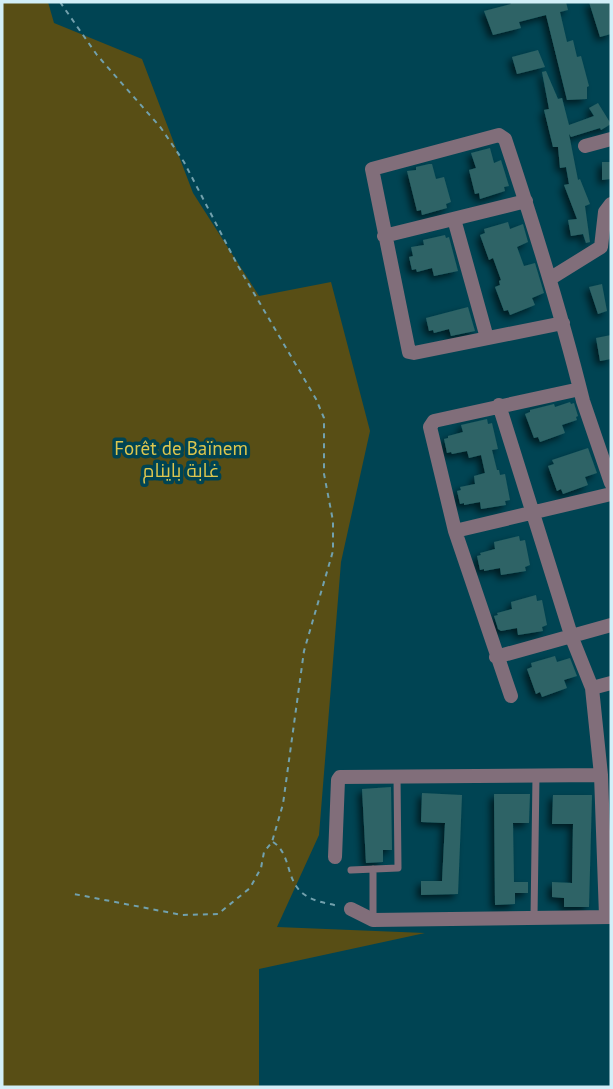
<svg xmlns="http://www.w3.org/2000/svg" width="613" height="1089" viewBox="0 0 613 1089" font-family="'PT Sans',Cairo,sans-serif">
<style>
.green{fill:#584e15}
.building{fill:#2d6466;filter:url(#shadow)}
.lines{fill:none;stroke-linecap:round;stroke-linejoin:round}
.path{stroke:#72a1ad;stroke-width:2;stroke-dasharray:5 5;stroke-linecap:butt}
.lane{stroke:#816e7a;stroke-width:7}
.street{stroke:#816e7a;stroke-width:14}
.labels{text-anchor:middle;stroke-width:7;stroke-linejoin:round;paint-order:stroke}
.park-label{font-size:19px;fill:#dcc64f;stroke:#004453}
</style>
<defs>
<filter id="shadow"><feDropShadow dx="-4" dy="4" stdDeviation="3.5" flood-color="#0009"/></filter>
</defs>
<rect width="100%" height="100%" fill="#004453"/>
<!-- green -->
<path class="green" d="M2,2H48L54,23L142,59L193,193L259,296L331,282L370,431L341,562L319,835L277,927L425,933L259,969V1087H2Z"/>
<!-- building -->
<path class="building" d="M510,2H566L568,10L560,12L567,42L573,40L577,57L581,56L589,86L587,87V99L567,100L546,15L519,22L521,28L493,35L484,11L511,4Z
M589,2H611V34L600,37Z
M538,50L545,67L517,74L512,57Z
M546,71L558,99L562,98L569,125L594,116L589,108L598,103L611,124L601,130L600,128L571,137L569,134L578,180L580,179L590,204L585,206L590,242L586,243L583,234L571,236L568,220L577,219L564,185L569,184L566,167L560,168L558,147H553L544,110L549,109L542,72Z
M490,148L494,163L501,160L509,186L504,187L505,191L480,199L479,193L475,194L469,170L476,168L471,153Z
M602,162H611V179L602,180Z
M429,164H432L436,179L444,177L451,202L446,204L447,208L422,215L421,210L417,211L407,171L416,170V167Z
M508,222L510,229L523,224L528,242L517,247L524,266L535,263L544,293L532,298L535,305L510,315L508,310L504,311L495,287L500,285L499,281L501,280L493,258L489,260L480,235L485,233L484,229Z
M445,235L446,238L449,237L458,271L434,276L432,268L417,272L416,269L412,270L409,257L413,256L411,247L424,245L423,240Z
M602,284L607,311L598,314L589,287Z
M468,307L475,331L451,336L449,329L434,333L433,330L429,331L426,318Z
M611,335V359L600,361L596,338Z
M570,402L571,404L574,403L578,416L576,417L577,420L562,425L565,433L540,442L538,437L534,438L525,414L530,412V410L554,404L555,407Z
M487,419L488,424L492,423L498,449L492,450L497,470H499L500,475L505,474L510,500L505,501L506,505L481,509L480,502L464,505V503L460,504L457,491L461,490L460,487L475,484L474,476L485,473L481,455L469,458L467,451L452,454L451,452L447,453L444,439L448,438V436L463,432L461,425Z
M588,448L597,473L585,477L588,485L563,494L561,489L557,491L548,466L554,464L552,460Z
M519,536L520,541L525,540L530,565L525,567L526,571L501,575L500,568L484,571V569L480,570L477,556L481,555L480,553L495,549L494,542Z
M536,595L537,601L542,600L547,625L542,627L543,631L518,635L517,628L501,631L498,629L494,616L498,615L497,613L512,609L511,602Z
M555,656L557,662L570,658L577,676L564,680L567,688L542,697L540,692L536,694L527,669L532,667L531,663Z
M391,787L392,850H383V862L366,863L362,789Z
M422,793L462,795L458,894L421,895V881H442L445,823L421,822Z
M494,794H530L529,823H513L514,882H528V893H515V904L495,905Z
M553,795H592L589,907H564V898L552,897V882L572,883L573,824H552Z"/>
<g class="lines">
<!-- path -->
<path class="path" d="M60,2L97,55L161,128L184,162L238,266L316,399L324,418V474L333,521V551L304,651L283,804L272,842L264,852L261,868L250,888L218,914L182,915L74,894
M273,842C292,854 285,882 305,895C315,902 327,903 338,906"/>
<!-- lane -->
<path class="lane" d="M373,869V920
M351,870L398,868L397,776
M534,917L536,776"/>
<!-- street -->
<path class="street" d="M585,146L611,139
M454,219L487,338
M384,236L526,201
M551,278L601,247L605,212L611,204
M563,323L414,353L409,352L372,169L499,135L505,139C534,226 561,312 583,401L611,483
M499,405L572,638L592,688L601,775L606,916
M455,531L611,494
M496,657L611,625
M592,688L611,683
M511,696L455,531L430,427L434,421L580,389
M335,857L338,780L340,777L601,775
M351,909L373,920L611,917"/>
</g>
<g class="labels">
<!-- park labels -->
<g class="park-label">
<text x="181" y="455">Forêt de Baïnem<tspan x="181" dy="22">غابة باينام</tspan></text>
</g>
</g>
<!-- border -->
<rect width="613" height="1089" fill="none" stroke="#d2eff8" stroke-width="7"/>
</svg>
